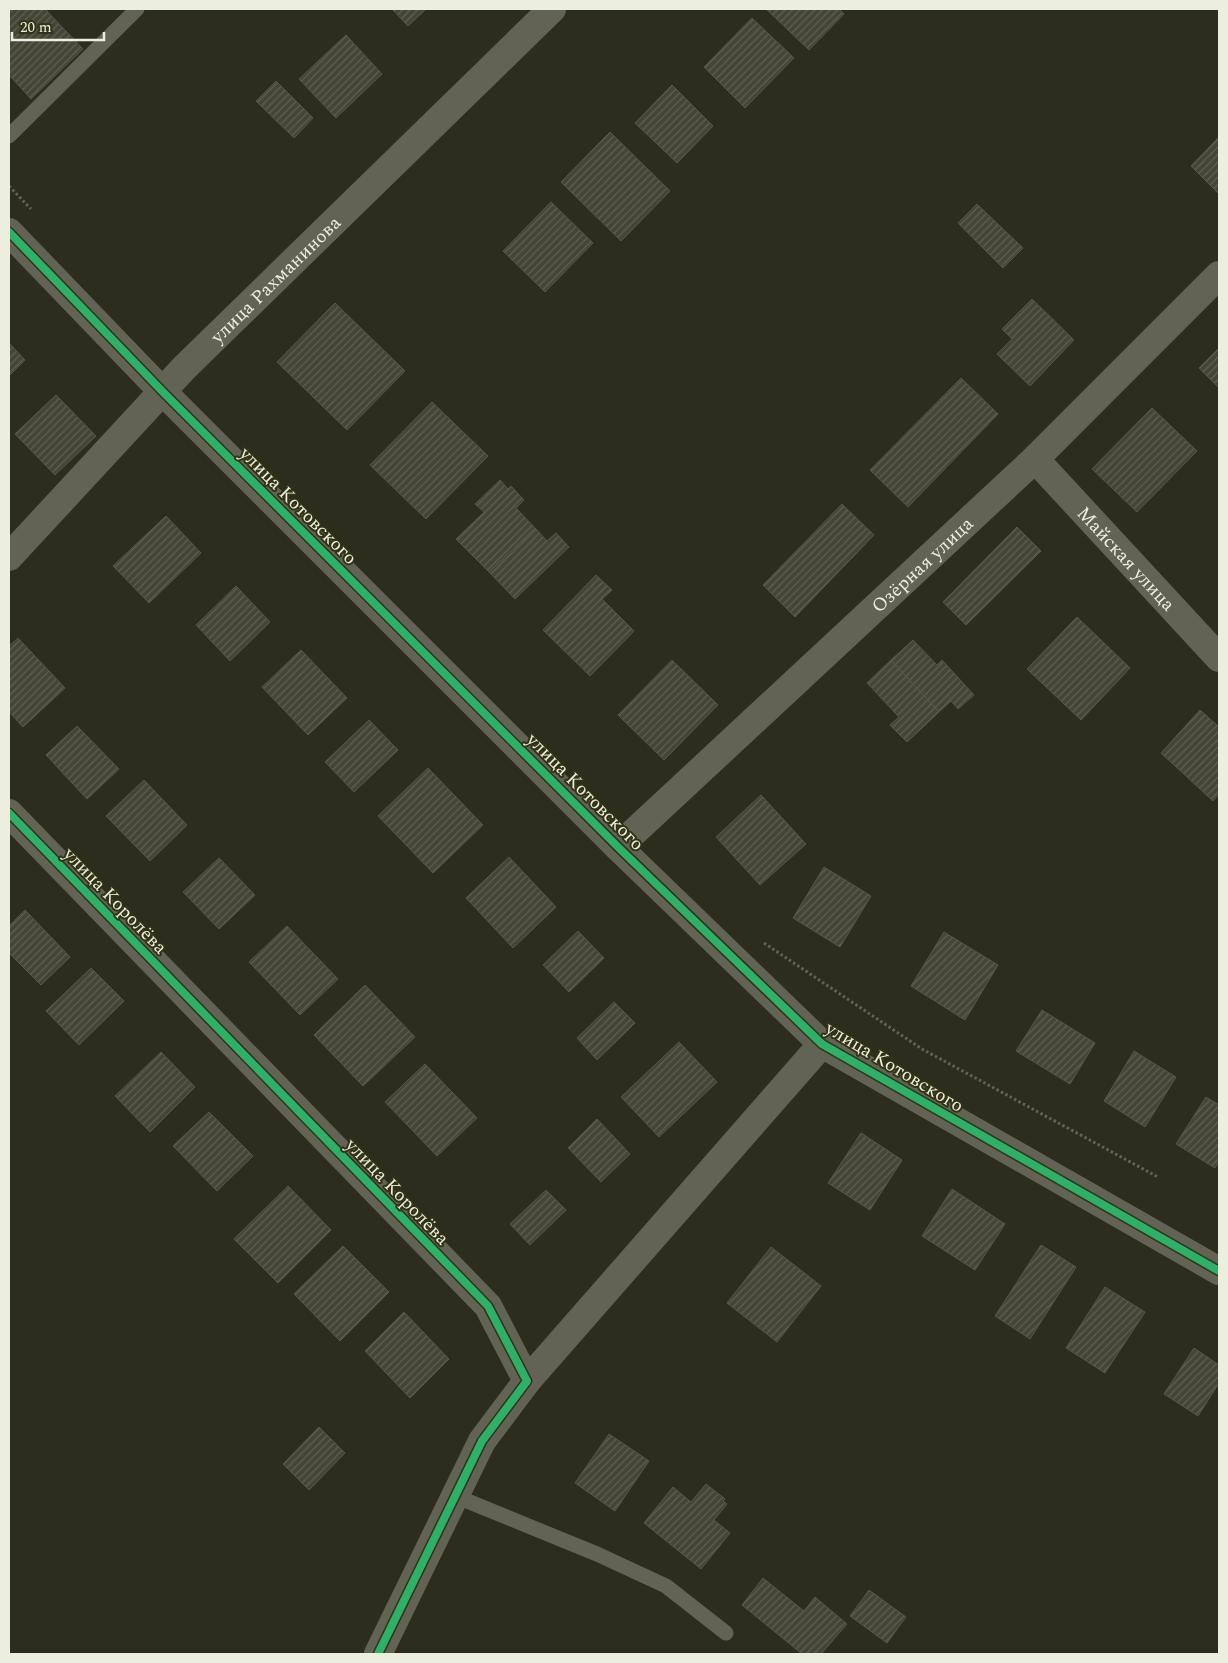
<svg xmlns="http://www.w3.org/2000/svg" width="1228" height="1663" viewBox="0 0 1228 1663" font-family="Spectral,serif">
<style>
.building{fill:url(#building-hatch);stroke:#565748}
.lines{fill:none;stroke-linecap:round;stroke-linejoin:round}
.path{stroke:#626358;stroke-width:3;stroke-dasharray:2.5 2.5;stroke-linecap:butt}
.lane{stroke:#626354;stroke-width:15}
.street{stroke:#626354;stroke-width:28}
.cycleway-casing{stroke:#323316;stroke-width:11}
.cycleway{stroke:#2db169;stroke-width:8}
.labels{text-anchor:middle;stroke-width:4;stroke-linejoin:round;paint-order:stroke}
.street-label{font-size:19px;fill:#edefde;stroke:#323316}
</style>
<defs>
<pattern id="building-hatch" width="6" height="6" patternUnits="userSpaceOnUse" patternTransform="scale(1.25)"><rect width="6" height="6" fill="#444535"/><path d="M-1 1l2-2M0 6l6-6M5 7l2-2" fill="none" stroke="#5f6052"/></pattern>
</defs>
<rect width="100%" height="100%" fill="#2c2d1c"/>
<!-- building -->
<path class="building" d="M9,9H45L83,49L31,99L9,75Z
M392,9H426L408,26Z
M766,9H839L844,14L809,50Z
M752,18L794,58L745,108L704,67Z
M346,35L382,74L336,118L299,79Z
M276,81L313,118L294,138L256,101Z
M672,85L713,126L677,163L635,123Z
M610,132L670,191L621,241L561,182Z
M1219,137V194L1191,166Z
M551,202L593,243L545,292L503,251Z
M977,204L1023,248L1003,268L958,223Z
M1032,299L1074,340L1030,386L997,354L1012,339L1002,329Z
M335,303L405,371L347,430L277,362Z
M9,343L25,360L9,376Z
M1219,348V388L1199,368Z
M961,378L998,414L908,507L870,470Z
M56,395L96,436L55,475L15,434Z
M432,402L488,456L426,519L370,465Z
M1152,408L1197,451L1137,512L1092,469Z
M500,480L508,489L511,486L524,500L516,508L535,528L489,572L456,539L484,512L475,504Z
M842,504L874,535L795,617L763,585Z
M166,516L201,553L149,603L113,566Z
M1017,527L1041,551L966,625L943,602Z
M535,528L547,541L556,533L569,547L515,599L489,572Z
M596,575L612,590L602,599L634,631L590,676L543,630Z
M236,586L270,622L230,661L196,625Z
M1077,617L1130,668L1081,720L1027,669Z
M18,638L65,688L23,727L9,712V646Z
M913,640L937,665L942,660L974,695L958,709L951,701L939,712L891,660Z
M301,650L347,698L308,735L262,687Z
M672,660L718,705L664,760L618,715Z
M891,660L939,712L907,742L890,725L899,717L867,683Z
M1200,710L1219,727V794L1213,801L1161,753Z
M369,720L398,750L354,792L325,762Z
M77,726L119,769L87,799L46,755Z
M428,768L483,825L433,873L378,816Z
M144,780L187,825L150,861L106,816Z
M761,795L806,844L760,885L716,837Z
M509,857L556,907L513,948L466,898Z
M219,858L255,895L219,929L183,892Z
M824,867L871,896L840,947L793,918Z
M25,910L70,957L41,985L9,953V926Z
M287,926L338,979L300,1015L249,962Z
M578,931L604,958L569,992L543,965Z
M944,932L998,965L965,1020L911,986Z
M91,968L124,1001L79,1045L46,1011Z
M365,985L415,1037L363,1086L314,1035Z
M614,1002L635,1023L597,1060L577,1038Z
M1042,1010L1095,1043L1070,1084L1016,1051Z
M679,1042L717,1082L659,1137L621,1097Z
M1134,1051L1176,1077L1145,1127L1104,1101Z
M161,1052L195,1087L150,1132L115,1096Z
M425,1064L477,1118L437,1156L385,1102Z
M1206,1097L1219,1105V1161L1215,1168L1176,1144Z
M209,1112L253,1156L217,1191L173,1146Z
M597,1119L630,1154L601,1182L568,1148Z
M861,1133L902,1160L870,1210L828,1183Z
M288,1186L331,1230L278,1283L234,1239Z
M952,1189L1005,1224L975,1270L922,1236Z
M546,1190L566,1210L530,1245L510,1224Z
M1041,1245L1076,1267L1030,1339L995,1316Z
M343,1246L389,1292L340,1341L294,1294Z
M771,1247L821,1286L777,1342L727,1303Z
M1105,1287L1145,1312L1105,1373L1066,1348Z
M404,1312L449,1359L410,1398L365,1351Z
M1194,1348L1219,1365V1383L1198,1416L1164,1394Z
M319,1427L345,1453L309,1490L283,1464Z
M609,1434L649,1461L615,1511L575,1483Z
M706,1484L725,1499L723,1501L727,1504L714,1520L730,1533L701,1569L644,1523L673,1487L691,1502Z
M763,1578L804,1611L815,1597L847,1624L821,1654H802L742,1605Z
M869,1590L906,1617L887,1643L850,1616Z"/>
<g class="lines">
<!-- path -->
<path class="path" d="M9,186L31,209
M764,943L922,1049L1158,1177"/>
<!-- lane -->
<path class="lane" d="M9,136L137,9
M455,1496L597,1554L666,1586L726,1633"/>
<!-- street -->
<g class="street">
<path d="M9,232L163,392L618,847L822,1044L1219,1271"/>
<path id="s1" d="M1035,459L1219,658"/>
<path id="s2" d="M9,557L184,368L552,9"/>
<path d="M9,813L488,1306L527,1381L482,1441L378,1654"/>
<path id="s3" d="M618,847L1035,459L1219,275"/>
<path d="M527,1381L822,1044"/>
</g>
<!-- cycleway casing -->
<g class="cycleway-casing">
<path id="cycleway" d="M9,232L163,392L618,847L822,1044L1219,1271
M9,813L488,1306L527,1381L482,1441L378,1654"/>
</g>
<!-- cycleway -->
<use href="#cycleway" class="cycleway"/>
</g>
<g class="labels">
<!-- street labels -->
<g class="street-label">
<text dy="7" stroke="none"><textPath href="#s2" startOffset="385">улица Рахманинова</textPath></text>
<text transform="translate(299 505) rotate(45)" y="7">улица Котовского</text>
<text dy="7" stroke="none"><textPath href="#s1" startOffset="135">Майская улица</textPath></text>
<text dy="7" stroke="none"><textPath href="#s3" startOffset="415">Озёрная улица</textPath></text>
<text transform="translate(586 791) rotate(45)" y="7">улица Котовского</text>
<text transform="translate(116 900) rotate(46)" y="7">улица Королёва</text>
<text transform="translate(895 1066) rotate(31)" y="7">улица Котовского</text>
<text transform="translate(398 1191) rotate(46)" y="7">улица Королёва</text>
</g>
</g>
<!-- border -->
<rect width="1228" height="1663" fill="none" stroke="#edefde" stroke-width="20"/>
<!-- scale -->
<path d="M12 32v8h92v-8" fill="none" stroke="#edefde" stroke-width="2.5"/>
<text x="20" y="32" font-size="15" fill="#edefde" stroke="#323316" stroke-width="4" paint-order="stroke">20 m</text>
</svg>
